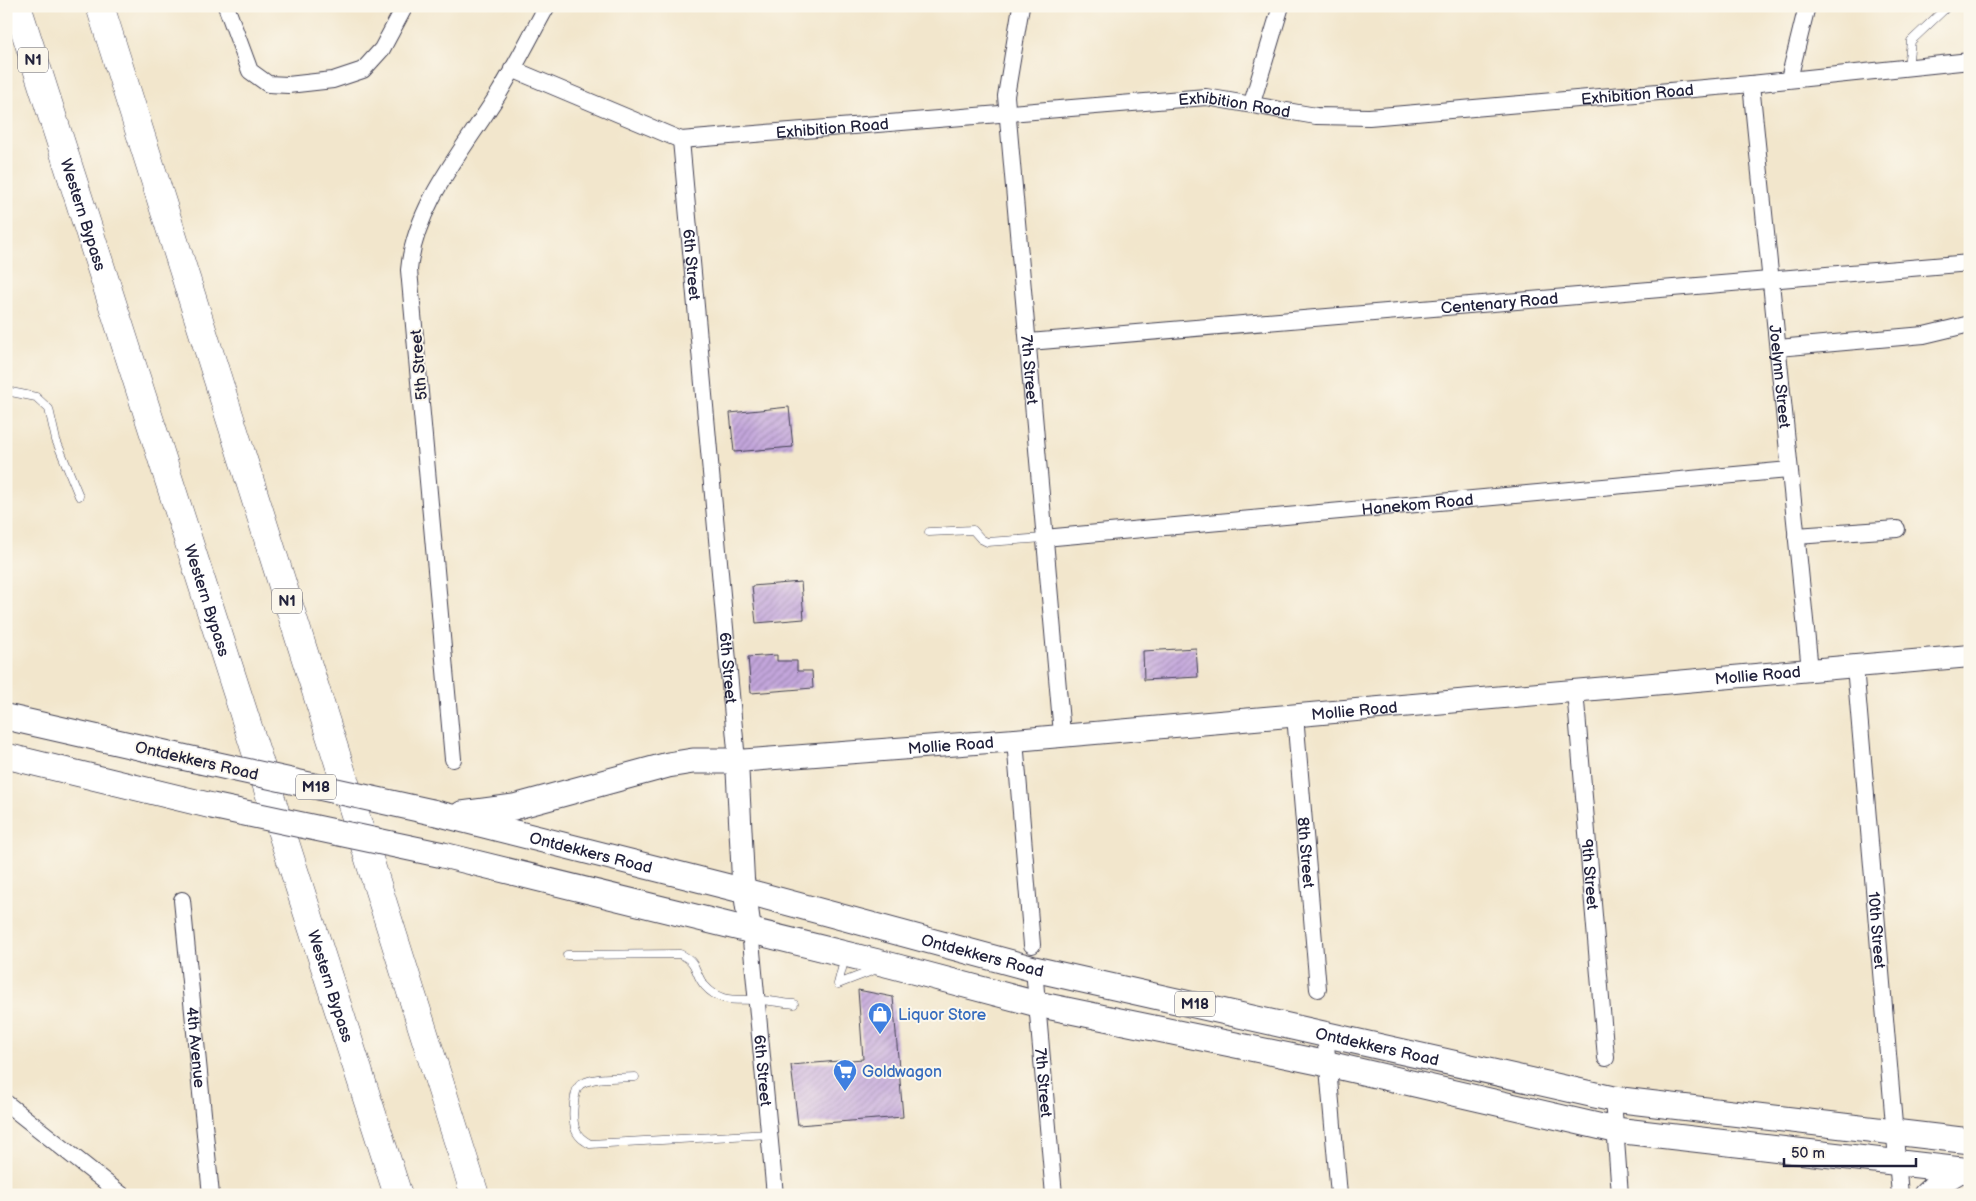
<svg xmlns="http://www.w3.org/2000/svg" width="1976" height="1201" viewBox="0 0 1976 1201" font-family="'Balsamiq Sans',sans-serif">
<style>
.building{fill:url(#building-hatch)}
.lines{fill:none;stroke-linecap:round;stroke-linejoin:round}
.service-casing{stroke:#413f51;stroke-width:9}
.minor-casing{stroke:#413f51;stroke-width:18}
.secondary-casing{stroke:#413f51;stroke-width:24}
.primary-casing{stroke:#413f51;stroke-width:27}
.motorway-casing{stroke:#413f51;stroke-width:29}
.service{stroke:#fff;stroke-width:8}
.minor{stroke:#fff;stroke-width:16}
.secondary{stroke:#fff;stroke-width:22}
.primary{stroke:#fff;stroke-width:25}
.motorway{stroke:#fff;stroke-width:28}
.primary-bridge-casing{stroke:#413f51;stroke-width:27;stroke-linecap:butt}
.primary-bridge{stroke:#fff;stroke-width:25}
.labels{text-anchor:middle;stroke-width:4;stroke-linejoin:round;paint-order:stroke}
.shield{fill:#fbf7ec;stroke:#636270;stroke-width:1}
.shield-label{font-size:15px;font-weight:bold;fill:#22223b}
.street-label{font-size:16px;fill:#22223b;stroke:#fbf7ec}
.shop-label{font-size:16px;fill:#366cbe;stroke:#fbf7ec;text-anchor:start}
</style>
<defs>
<pattern id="building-hatch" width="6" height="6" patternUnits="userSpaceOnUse" patternTransform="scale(1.25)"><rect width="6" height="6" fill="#c3a6db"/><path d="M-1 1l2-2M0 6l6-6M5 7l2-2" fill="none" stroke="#9e87b3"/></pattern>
</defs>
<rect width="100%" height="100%" fill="#fbf7ec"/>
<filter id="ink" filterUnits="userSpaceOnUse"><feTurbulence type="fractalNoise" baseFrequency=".02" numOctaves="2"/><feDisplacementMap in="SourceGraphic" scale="10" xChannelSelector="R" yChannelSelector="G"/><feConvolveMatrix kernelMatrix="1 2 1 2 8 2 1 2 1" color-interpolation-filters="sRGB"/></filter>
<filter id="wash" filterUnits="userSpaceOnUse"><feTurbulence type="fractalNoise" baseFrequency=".0096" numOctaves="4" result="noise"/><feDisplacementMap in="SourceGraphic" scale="20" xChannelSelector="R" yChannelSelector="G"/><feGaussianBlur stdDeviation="1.12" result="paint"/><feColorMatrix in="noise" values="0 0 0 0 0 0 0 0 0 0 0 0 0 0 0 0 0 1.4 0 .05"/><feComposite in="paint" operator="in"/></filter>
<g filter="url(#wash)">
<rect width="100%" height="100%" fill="#f2e6cc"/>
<g id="blocks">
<!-- building -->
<path class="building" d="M789,407L793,447L734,452L730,413Z
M801,582L804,619L756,623L752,586Z
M1196,648L1198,677L1144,680L1143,651Z
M777,655V661H797V671H812L813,688L751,693L748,657Z
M858,990L893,997L903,1117L798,1125L791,1065L863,1059Z"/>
</g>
</g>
<g filter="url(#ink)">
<use href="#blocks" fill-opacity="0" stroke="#413f51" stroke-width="1"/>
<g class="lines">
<!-- service casing -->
<g class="service-casing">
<path id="service" d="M1908,67L1911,41L1948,6
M6,391L36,397L49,409L56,440L79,496
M929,532L973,530L981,539L987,542L1044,538
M567,955L680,954C700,963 693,973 705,986C720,1003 735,999 755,1000C768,1000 781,1003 794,1004
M838,984L877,969
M838,984L845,957
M635,1077C619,1078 596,1076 581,1084C573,1089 572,1118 575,1128C577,1136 583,1140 590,1144L769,1134"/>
</g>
<!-- minor casing -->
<g class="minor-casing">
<g id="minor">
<path d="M226,6L250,71L268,84L288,85L333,80L363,70L382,49L405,6"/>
<path id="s1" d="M1021,6L1006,96L1062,734"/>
<path id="s2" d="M512,69L681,140L1206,97L1316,116L1369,117L1751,84L1970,61"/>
<path d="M1789,79L1807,6"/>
<path id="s3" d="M1751,84L1810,670"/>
<path d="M1252,103L1281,6"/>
<path id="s4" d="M681,140L737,761"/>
<path id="s5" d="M1029,342L1970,263"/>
<path d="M1778,348L1924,335L1970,324"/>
<path d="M1796,536L1897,529"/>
<path id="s6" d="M1044,538L1789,470"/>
<path id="s7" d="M1855,666L1900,1195"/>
<path id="s8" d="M1575,690L1606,1058"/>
<path id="s9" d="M1295,715L1318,989"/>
<path d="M1015,740L1032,945"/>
<path d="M453,759L409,270C415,204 465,148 499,93C516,65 531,35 547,6"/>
<path id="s10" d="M182,900L211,1195"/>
<path id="s11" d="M750,930L775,1195"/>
<path id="s12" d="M1034,969L1054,1195"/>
<path d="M1325,1033L1339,1195"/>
<path d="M1613,1099L1620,1195"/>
<path d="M6,1103L122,1195"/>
</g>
</g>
<!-- secondary casing -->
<g class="secondary-casing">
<g id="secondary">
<path id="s13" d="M750,930L743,879L737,761L1015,740L1970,656"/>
</g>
</g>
<!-- primary casing -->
<g class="primary-casing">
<g id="primary">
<path d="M6,717L200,761"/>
<path d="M6,756L212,806"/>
<path id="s14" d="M432,812L745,891L1034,969L1613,1099L1970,1141"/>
<path d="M462,814L514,807L668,765L693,761H737"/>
<path d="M443,855L890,965L1037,1004L1328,1064L1615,1130L1970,1171"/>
<path d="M1926,1195L1940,1182L1960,1170"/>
</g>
</g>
<!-- motorway casing -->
<g class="motorway-casing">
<g id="motorway">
<path id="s15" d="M17,6L398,1195"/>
<path d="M100,6L475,1195"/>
</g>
</g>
<!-- service -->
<use href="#service" class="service"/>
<!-- minor -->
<use href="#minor" class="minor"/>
<!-- secondary -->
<use href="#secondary" class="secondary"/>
<!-- primary -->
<use href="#primary" class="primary"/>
<!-- motorway -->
<use href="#motorway" class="motorway"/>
<!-- primary-bridge casing -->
<g class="primary-bridge-casing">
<path id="primary-bridge" d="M200,761L432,812
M212,806L443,855"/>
</g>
<!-- primary-bridge -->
<use href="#primary-bridge" class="primary-bridge"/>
</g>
</g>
<!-- icons -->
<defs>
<g id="shop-pin" transform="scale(1.25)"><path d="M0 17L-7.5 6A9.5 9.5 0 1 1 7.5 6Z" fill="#3f7fe0" stroke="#fbf7ec"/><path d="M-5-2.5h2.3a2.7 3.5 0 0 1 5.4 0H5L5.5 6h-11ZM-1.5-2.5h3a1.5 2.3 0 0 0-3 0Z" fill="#fff"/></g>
<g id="supermarket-pin" transform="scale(1.25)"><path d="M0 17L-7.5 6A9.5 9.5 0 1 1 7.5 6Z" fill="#3f7fe0" stroke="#fbf7ec"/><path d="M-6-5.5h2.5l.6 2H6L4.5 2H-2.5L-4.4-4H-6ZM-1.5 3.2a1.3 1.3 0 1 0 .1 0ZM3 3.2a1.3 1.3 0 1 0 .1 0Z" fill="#fff"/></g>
</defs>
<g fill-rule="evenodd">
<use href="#shop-pin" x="880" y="1014"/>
<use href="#supermarket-pin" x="845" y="1071"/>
</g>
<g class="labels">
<!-- shield labels -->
<g class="shield">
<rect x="18" y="47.5" width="30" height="25" rx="4"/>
<rect x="272" y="588.5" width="30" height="25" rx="4"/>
<rect x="296" y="774.5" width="40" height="25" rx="4"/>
<rect x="1175" y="991.5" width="40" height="25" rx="4"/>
</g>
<g class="shield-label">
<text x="33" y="65">N1</text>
<text x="287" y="606">N1</text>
<text x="316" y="792">M18</text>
<text x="1195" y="1009">M18</text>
</g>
<!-- street labels -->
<g class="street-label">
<text dy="6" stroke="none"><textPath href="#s2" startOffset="1144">Exhibition Road</textPath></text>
<text dy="6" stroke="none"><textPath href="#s2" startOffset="739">Exhibition Road</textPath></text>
<text dy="6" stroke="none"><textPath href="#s2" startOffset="335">Exhibition Road</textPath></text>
<text dy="6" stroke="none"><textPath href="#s15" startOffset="219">Western Bypass</textPath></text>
<text dy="6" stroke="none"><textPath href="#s4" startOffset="125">6th Street</textPath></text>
<text dy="6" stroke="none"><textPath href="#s5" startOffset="472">Centenary Road</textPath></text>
<text transform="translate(418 365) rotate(-95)" y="6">5th Street</text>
<text dy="6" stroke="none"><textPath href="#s1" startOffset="366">7th Street</textPath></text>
<text dy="6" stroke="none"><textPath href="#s3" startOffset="294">Joelynn Street</textPath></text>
<text dy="6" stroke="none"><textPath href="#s6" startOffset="375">Hanekom Road</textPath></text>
<text dy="6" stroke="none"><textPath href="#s15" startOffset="624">Western Bypass</textPath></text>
<text dy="6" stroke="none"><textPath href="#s4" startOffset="530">6th Street</textPath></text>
<text dy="6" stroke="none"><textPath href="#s13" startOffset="1194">Mollie Road</textPath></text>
<text dy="6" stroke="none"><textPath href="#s13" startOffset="789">Mollie Road</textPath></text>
<text dy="6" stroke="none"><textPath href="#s13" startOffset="384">Mollie Road</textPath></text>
<text transform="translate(197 760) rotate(13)" y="6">Ontdekkers Road</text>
<text dy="6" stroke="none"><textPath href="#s14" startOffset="164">Ontdekkers Road</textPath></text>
<text dy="6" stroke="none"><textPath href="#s9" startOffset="138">8th Street</textPath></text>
<text dy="6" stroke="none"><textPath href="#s8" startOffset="185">9th Street</textPath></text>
<text dy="6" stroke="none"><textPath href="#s7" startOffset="265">10th Street</textPath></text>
<text dy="6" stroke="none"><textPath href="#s14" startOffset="569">Ontdekkers Road</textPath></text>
<text dy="6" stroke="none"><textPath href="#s15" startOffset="1029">Western Bypass</textPath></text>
<text dy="6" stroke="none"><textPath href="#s14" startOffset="974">Ontdekkers Road</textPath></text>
<text dy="6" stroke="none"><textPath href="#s10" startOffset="148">4th Avenue</textPath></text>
<text dy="6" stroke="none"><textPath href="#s11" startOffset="141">6th Street</textPath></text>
<text dy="6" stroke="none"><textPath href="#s12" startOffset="114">7th Street</textPath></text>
</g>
<!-- shop labels -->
<g class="shop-label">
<text x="898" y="1020">Liquor Store</text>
<text x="862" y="1077">Goldwagon</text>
</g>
</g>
<!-- margin -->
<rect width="1976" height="1201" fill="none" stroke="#fbf7ec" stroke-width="25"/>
<!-- scale -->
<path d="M1784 1158v8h132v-8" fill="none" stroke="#22223b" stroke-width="2.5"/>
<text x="1791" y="1158" font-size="15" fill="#22223b" stroke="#fbf7ec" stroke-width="4" paint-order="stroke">50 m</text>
</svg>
